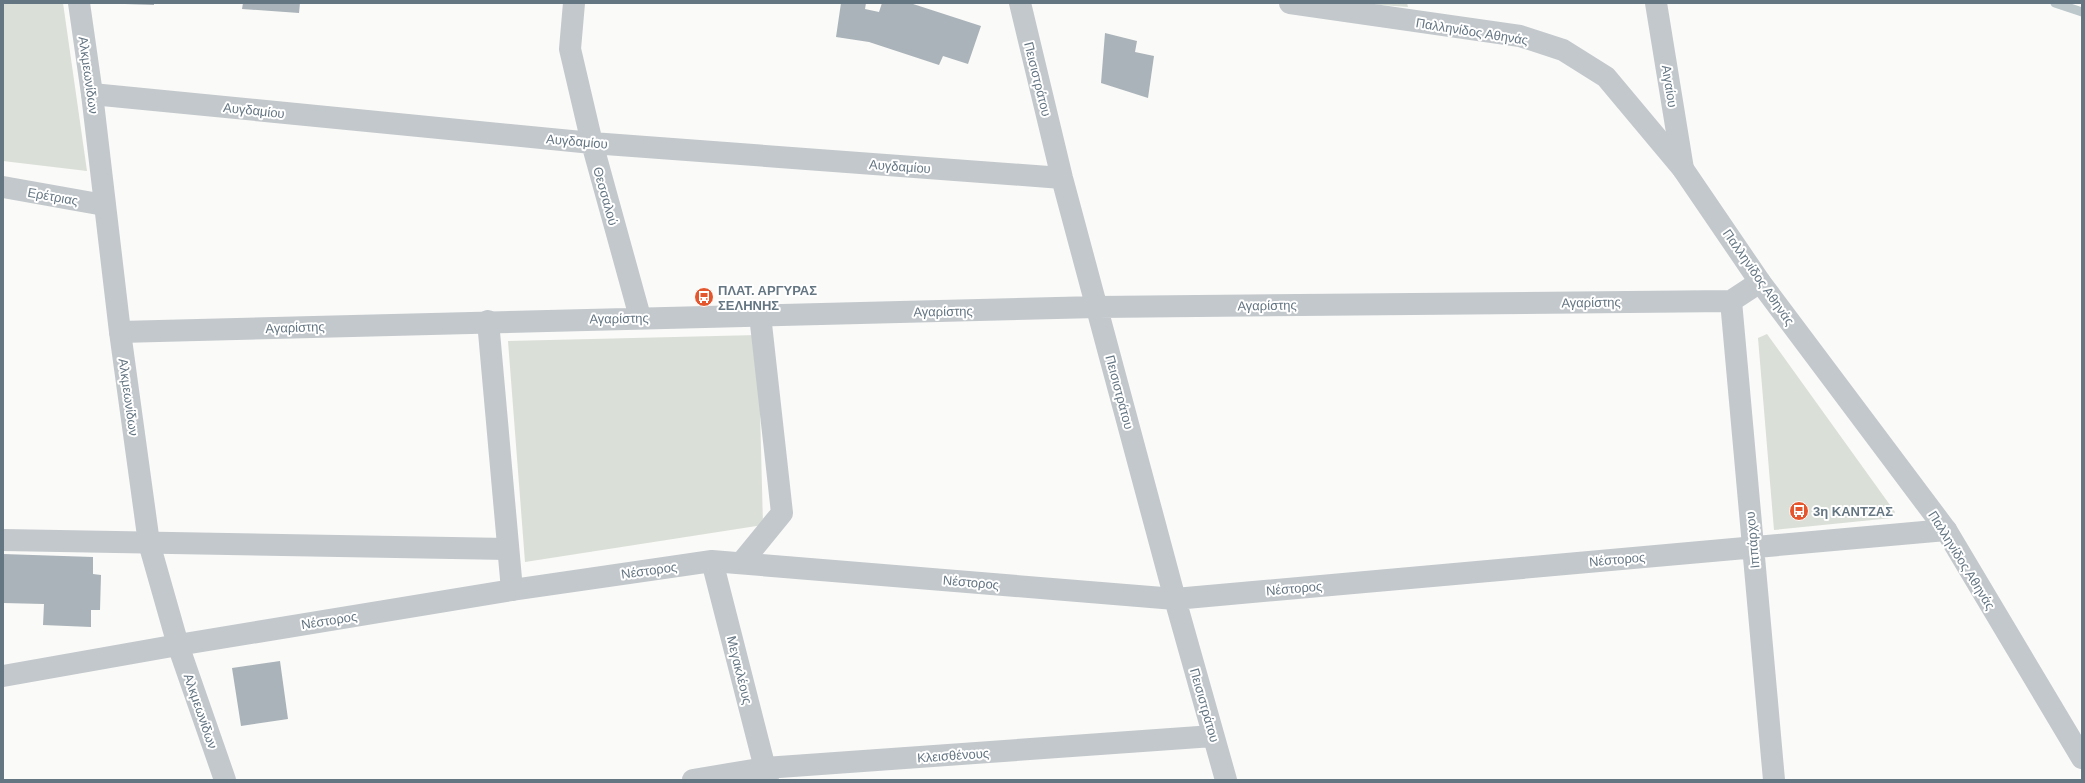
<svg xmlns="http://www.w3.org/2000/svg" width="2085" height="783" viewBox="0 0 2085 783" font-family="Arial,sans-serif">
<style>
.green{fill:#dadfd7}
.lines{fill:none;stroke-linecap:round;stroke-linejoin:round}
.stream{stroke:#bbc7cb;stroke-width:9}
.building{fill:#aab3b9}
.pedestrian{stroke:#c3c8cc;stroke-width:22}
.minor{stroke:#c3c8cc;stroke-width:22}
.tertiary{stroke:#c3c8cc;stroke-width:22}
.labels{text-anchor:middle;stroke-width:4;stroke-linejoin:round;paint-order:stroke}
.street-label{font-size:13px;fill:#657683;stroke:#fff}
.poi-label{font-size:13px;font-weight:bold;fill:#657683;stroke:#fff;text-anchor:start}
</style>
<rect width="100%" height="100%" fill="#fafaf8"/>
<!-- green -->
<path class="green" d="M3,3H63L87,171L3,161Z
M1353,3H1407L1408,7Z
M1767,334L1895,512L1892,518L1774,530L1758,338Z
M758,335L763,525L525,562L508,341Z"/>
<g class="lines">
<!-- stream -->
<path class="stream" d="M2055,3L2082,12"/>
</g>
<!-- building -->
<path class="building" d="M125,3H154V5L125,4Z
M243,3H300L299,13L242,9Z
M841,3H866L865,9L879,12L882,3H910L981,26L968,64L943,56L939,65L869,42L836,37Z
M1105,33L1137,41L1135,52L1154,56L1148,98L1101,83Z
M3,554L93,557V574L101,575L100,610H91V627L43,625L44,604L3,603Z
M280,661L288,719L241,726L232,668Z"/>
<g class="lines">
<!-- pedestrian -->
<path class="pedestrian" d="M488,321L512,590
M742,562L782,513L760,315"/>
<!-- minor -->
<path class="minor" d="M574,3L570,49L592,143L640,317
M1020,3L1062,178L1175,599L1226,780
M1656,3L1683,169
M92,94L592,143L1062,178
M3,187L104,205
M1731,301L1774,780
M120,332L1097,307L1731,301L1760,282
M3,540L508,549
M712,561L768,780
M3,676L178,645L512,590L712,561L1175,599L1946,530
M693,780L765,768L1213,736"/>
<!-- tertiary -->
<path class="tertiary" d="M79,3L92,94L120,332L149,543L178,645L225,780
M1290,3L1520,36L1563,50L1606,77L1683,169L1760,282L1946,530L2082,758"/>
</g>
<!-- icons -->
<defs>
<g id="bus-disc" transform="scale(1)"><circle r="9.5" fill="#e4572e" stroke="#fff"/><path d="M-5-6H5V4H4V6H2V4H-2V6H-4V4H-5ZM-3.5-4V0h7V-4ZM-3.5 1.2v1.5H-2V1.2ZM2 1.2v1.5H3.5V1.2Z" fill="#fff"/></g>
</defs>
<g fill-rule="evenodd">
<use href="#bus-disc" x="704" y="297"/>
<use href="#bus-disc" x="1799" y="511"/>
</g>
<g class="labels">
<!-- street labels -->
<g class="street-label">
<text transform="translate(1472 31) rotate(9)" y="5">Παλληνίδος Αθηνάς</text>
<text transform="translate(89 75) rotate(82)" y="5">Αλκμεωνίδων</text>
<text transform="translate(1038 79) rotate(76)" y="5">Πεισιστράτου</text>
<text transform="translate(1670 86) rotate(81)" y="5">Αιγαίου</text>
<text transform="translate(254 110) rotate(6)" y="5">Αυγδαμίου</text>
<text transform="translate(577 141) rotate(5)" y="5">Αυγδαμίου</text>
<text transform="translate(900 166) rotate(4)" y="5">Αυγδαμίου</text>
<text transform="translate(53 196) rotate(10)" y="5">Ερέτριας</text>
<text transform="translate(606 196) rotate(74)" y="5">Θεσσαλού</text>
<text transform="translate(1759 277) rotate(55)" y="5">Παλληνίδος Αθηνάς</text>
<text transform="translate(1591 302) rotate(-1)" y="5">Αγαρίστης</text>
<text transform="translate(1267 305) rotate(-1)" y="5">Αγαρίστης</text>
<text transform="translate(943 311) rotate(-1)" y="5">Αγαρίστης</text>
<text transform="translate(619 318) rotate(-1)" y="5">Αγαρίστης</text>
<text transform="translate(295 327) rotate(-2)" y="5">Αγαρίστης</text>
<text transform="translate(1120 392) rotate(75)" y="5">Πεισιστράτου</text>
<text transform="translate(129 397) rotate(82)" y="5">Αλκμεωνίδων</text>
<text transform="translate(1752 540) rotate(-95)" y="5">Ιππάρχου</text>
<text transform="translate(1617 559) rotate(-5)" y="5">Νέστορος</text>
<text transform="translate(1962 560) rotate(58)" y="5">Παλληνίδος Αθηνάς</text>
<text transform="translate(649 570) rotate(-8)" y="5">Νέστορος</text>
<text transform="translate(971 582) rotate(5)" y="5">Νέστορος</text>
<text transform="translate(1294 588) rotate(-5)" y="5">Νέστορος</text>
<text transform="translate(329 620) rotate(-9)" y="5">Νέστορος</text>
<text transform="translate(740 670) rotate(76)" y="5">Μεγακλέους</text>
<text transform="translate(1205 705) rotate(74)" y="5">Πεισιστράτου</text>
<text transform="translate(201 711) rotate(71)" y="5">Αλκμεωνίδων</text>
<text transform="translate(953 755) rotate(-4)" y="5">Κλεισθένους</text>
</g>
<!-- poi labels -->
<g class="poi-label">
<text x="718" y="295">ΠΛΑΤ. ΑΡΓΥΡΑΣ<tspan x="718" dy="15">ΣΕΛΗΝΗΣ</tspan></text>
<text x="1813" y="516">3η ΚΑΝΤΖΑΣ</text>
</g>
</g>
<!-- border -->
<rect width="2085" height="783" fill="none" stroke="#657683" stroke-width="8"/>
</svg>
